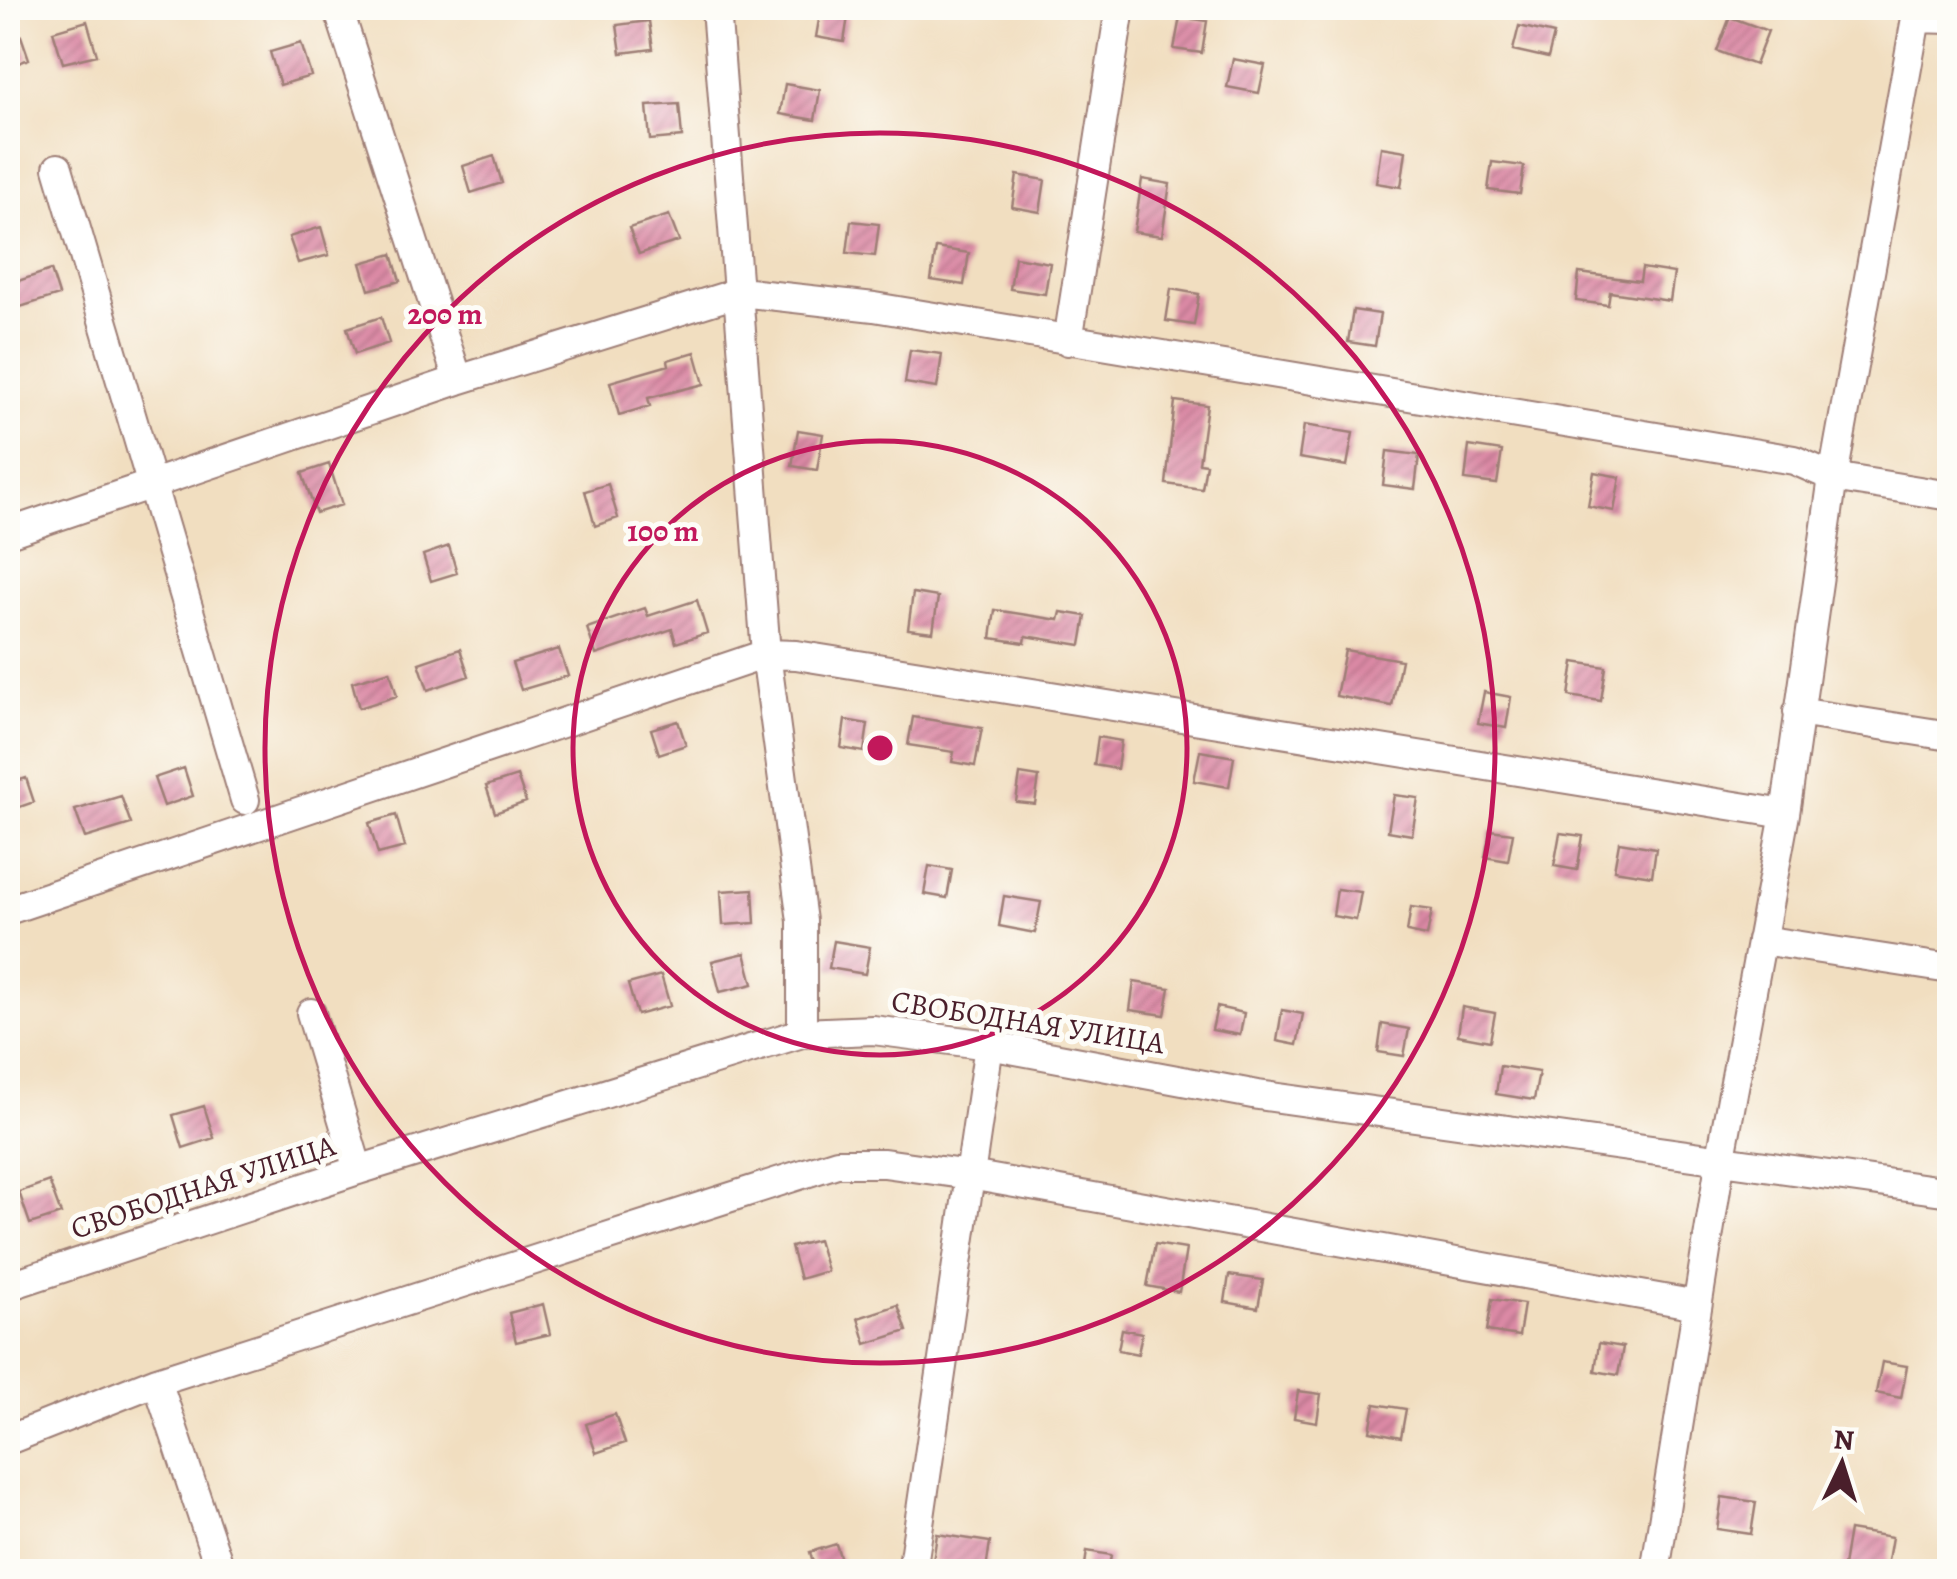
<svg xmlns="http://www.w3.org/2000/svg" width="1957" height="1579" viewBox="0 0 1957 1579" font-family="Alegreya,serif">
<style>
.building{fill:url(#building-hatch)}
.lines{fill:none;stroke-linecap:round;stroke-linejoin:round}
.minor-casing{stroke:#9e7e76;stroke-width:32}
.minor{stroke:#fff;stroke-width:28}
.ring{fill:none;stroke:#c2185b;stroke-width:5}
.labels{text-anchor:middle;stroke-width:10;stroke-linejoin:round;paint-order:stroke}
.street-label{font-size:30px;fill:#4a1f2b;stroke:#fdfcf7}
.centre{fill:#c2185b;stroke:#fdfcf7;stroke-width:5}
.ring-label{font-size:30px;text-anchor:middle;font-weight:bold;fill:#c2185b;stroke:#fdfcf7;stroke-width:10;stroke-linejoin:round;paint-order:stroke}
</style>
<defs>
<pattern id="building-hatch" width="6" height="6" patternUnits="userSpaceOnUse" patternTransform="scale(2.5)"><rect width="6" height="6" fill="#dc8aa6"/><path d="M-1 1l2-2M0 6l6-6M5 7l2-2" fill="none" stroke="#b47087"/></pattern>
</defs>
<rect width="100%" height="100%" fill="#fdfcf7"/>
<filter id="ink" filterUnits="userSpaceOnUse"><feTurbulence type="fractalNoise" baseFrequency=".01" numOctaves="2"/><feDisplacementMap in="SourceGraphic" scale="20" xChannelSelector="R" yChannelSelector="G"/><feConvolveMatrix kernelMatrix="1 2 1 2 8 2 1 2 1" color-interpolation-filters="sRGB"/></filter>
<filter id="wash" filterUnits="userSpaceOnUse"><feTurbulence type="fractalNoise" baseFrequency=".0048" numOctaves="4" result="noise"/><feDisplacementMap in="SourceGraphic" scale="40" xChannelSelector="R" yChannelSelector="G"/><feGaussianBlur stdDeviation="2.25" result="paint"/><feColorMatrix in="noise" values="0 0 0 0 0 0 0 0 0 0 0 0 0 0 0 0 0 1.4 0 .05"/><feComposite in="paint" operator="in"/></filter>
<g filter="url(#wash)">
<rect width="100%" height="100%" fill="#f1dec0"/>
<g id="blocks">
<!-- building -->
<path class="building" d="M821,8L849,10L844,42L816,37Z
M1180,17L1207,21L1202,53L1174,49Z
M1730,17L1768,31L1755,65L1717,51Z
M87,21L97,55L63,63L53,31Z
M649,21L653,49L621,53L617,25Z
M1519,26L1554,34L1548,58L1513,50Z
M21,36L29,59L8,67V41Z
M301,43L311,76L280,85L270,52Z
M1233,59L1265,65L1259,93L1227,87Z
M785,84L820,90L815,120L780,114Z
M679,104L682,137L650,140L647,106Z
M1381,147L1406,151L1401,187L1376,183Z
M494,156L502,183L471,193L463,166Z
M1492,162L1524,166L1520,194L1488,190Z
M1017,175L1045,180L1040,212L1012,207Z
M1142,179L1170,184L1162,236L1134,232Z
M669,215L679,241L639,254L629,228Z
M851,221L879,224L875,256L847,253Z
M321,227L329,255L298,263L289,237Z
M936,248L969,253L964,285L931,280Z
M392,254L400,281L369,290L361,263Z
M1015,257L1050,263L1045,294L1010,289Z
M1642,268L1674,273L1670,301L1610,292L1608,305L1576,301L1579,273L1640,281Z
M51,270L59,295L17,308L9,284Z
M1171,289L1199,294L1194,325L1166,321Z
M1353,310L1380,314L1375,346L1348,342Z
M381,317L389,343L355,354L347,328Z
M910,350L942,354L937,388L905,383Z
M695,352L704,384L648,398L650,406L619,415L610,382L669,365L668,360Z
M1175,401L1207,405L1199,463L1206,464L1202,489L1166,484Z
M1304,425L1353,433L1347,466L1299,458Z
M798,430L823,434L817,470L792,466Z
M1469,446L1502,451L1497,484L1465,480Z
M1387,451L1419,455L1415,489L1383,485Z
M329,464L342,505L316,513L302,473Z
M1594,472L1620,477L1614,511L1588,506Z
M608,484L618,518L595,526L585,491Z
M449,546L457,573L431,581L423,555Z
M913,593L938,597L933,632L908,629Z
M697,600L707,633L676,643L672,629L596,655L587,628L645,608L648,616Z
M995,610L1059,620L1061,612L1086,616L1081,645L1026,636L1025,643L991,638Z
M460,649L469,676L428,690L419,663Z
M559,649L568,676L521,690L512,663Z
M1345,650L1401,660L1392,706L1336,696Z
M1574,662L1606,667L1601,701L1569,696Z
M390,671L397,696L359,708L352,682Z
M1484,692L1511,697L1506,728L1478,723Z
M913,717L982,728L975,766L952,762L954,752L908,745Z
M845,720L868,724L864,752L841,748Z
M678,721L686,745L659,754L651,729Z
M1098,737L1121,741L1117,769L1094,765Z
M1200,751L1234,757L1229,787L1194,781Z
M184,768L193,796L164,806L154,778Z
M1020,774L1039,777L1035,804L1016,802Z
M517,776L526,802L495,813L486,786Z
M26,778L34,802L8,811V784Z
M1394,795L1418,798L1412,835L1388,831Z
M121,796L131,824L85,838L75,810Z
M396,815L405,847L378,854L369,823Z
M1490,830L1513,833L1508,861L1485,857Z
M1560,833L1583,836L1577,870L1554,866Z
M1619,842L1656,848L1652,876L1614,870Z
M929,866L952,870L947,898L924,894Z
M753,889L755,923L723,925L721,891Z
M1337,889L1361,892L1356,920L1333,916Z
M1004,896L1041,902L1035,933L999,926Z
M1411,907L1432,910L1427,936L1407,932Z
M834,941L870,947L865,974L829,968Z
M745,953L753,984L720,992L712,961Z
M661,975L670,1006L637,1015L628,984Z
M1134,982L1170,988L1165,1015L1130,1010Z
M1217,1007L1244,1013L1240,1035L1212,1030Z
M1462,1007L1495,1013L1490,1041L1458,1035Z
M1282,1010L1303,1014L1297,1045L1277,1041Z
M1382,1024L1409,1029L1404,1056L1378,1052Z
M1500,1066L1539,1072L1534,1100L1496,1094Z
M204,1106L214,1138L183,1148L173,1115Z
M49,1181L61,1214L30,1224L19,1192Z
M818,1240L827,1271L800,1279L791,1247Z
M1155,1244L1186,1249L1179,1292L1147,1286Z
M1229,1275L1263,1280L1258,1308L1225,1302Z
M1492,1299L1524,1304L1519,1336L1487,1331Z
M543,1304L550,1334L516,1342L509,1313Z
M898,1305L907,1331L866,1344L858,1318Z
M1122,1329L1142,1333L1138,1354L1118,1350Z
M1599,1343L1623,1347L1618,1375L1595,1371Z
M1882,1362L1907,1366L1901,1398L1876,1393Z
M1298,1391L1321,1394L1317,1422L1294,1418Z
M1375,1404L1406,1409L1401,1437L1370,1431Z
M615,1414L625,1443L596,1453L586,1424Z
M1722,1497L1756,1502L1751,1534L1717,1529Z
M1849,1530L1892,1537L1886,1572H1842Z
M937,1534L990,1542L986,1570L933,1562Z
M836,1544L845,1572H816L810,1552Z
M1087,1551L1111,1555L1108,1572H1084Z"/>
</g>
</g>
<g filter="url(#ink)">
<use href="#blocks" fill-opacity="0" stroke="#9e7e76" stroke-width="2.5"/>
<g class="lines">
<!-- minor casing -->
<g class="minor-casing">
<path id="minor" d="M338,8L458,380
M716,8L766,654L802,921V1033
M1916,18L1950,19
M58,168L245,800
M1068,341L1120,8
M8,533L458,380L740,292L874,307L1794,460L1833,477L1950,496
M1798,712L1950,736
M8,910L766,654L796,655L1785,814
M1761,940L1950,969
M311,1013L358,1170
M8,1286L358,1170L802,1033L873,1030L989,1045L1258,1095L1950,1192
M157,1381L221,1572
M8,1440L157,1381L837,1163H884L970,1175L1697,1305
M912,1572L989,1045
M1655,1572L1721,1157L1785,814L1833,477L1916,18L1913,8"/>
</g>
<!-- minor -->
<use href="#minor" class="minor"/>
</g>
</g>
<!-- distance rings -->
<g class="ring">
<circle cx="880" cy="748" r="307"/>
<circle cx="880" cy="748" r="615"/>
</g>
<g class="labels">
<!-- street labels -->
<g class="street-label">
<text transform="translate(1028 1022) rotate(9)" y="10">СВОБОДНАЯ УЛИЦА</text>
<text transform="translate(203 1187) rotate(-18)" y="10">СВОБОДНАЯ УЛИЦА</text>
</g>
</g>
<circle cx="880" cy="748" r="15" class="centre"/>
<g class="ring-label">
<text x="445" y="324">200 m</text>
<text x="663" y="541">100 m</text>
</g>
<!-- margin -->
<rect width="1957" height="1579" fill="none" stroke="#fdfcf7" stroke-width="40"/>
<!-- north arrow -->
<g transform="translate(1842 1464) rotate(4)" stroke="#fdfcf7" stroke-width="8" paint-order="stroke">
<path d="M0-8L18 38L0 25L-18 38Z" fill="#4a1f2b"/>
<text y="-15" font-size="28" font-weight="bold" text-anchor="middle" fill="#4a1f2b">N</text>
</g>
</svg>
